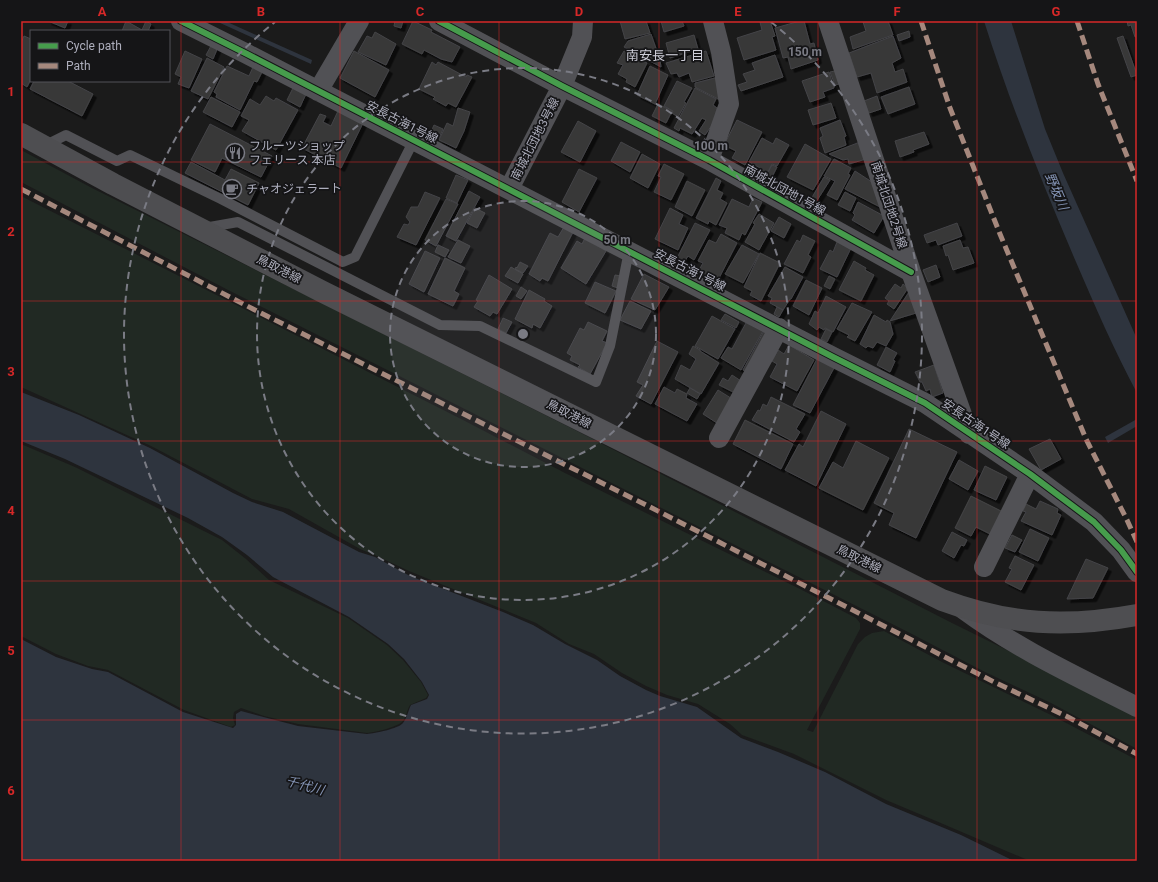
<svg xmlns="http://www.w3.org/2000/svg" width="1158" height="882" viewBox="0 0 1158 882" font-family="Roboto,'Noto Sans JP',sans-serif">
<style>
.green{fill:#212923}
.water{fill:#2e343e}
.building{fill:#373739;stroke:#444447;filter:url(#shadow)}
.lines{fill:none;stroke-linecap:round;stroke-linejoin:round}
.service{stroke:#515155;stroke-width:10}
.minor{stroke:#515155;stroke-width:20}
.primary{stroke:#4e4e51;stroke-width:22}
.quiet{stroke:#a5887d;stroke-width:5;stroke-dasharray:10 5;stroke-linecap:butt}
.cycleway-casing{stroke:#151517;stroke-width:8}
.cycleway{stroke:#469c4c;stroke-width:6}
.grid{fill:none;stroke:#d62828;stroke-width:1;stroke-opacity:0.55}
.ring{fill:none;stroke:#7a7b84;stroke-width:2;stroke-dasharray:7 5}
.labels{text-anchor:middle;stroke-width:3.5;stroke-linejoin:round;paint-order:stroke}
.street-label{font-size:12px;fill:#adaebc;stroke:#151517}
.poi-label{font-size:12px;fill:#adaebc;stroke:#151517;text-anchor:start}
.neighbourhood-label{font-size:13px;fill:#ceced8;stroke:#151517}
.water-label{font-size:13px;font-style:italic;fill:#8595b6;stroke:#151517}
.centre{fill:#7a7b84;stroke:#151517;stroke-width:2}
.ring-label{font-size:12px;text-anchor:middle;font-weight:bold;fill:#7a7b84;stroke:#151517;stroke-width:3.5;stroke-linejoin:round;paint-order:stroke}
.neatline{fill:none;stroke:#d62828;stroke-width:1.5}
.grid-label{font-size:13px;text-anchor:middle;font-weight:bold;fill:#d62828}
</style>
<defs>
<filter id="shadow"><feDropShadow dx="3.5" dy="3.5" stdDeviation="0" flood-color="#0009"/></filter>
</defs>
<rect width="100%" height="100%" fill="#1b1b1b"/>
<!-- green -->
<path class="green" d="M21,150L92,188L575,430L952,623L1137,714V749L1051,703L985,672L908,632L228,290L21,182Z
M21,196L467,422L565,473L802,590L856,618L860,623V629L807,730L813,732L858,644L865,637L872,633L884,631L942,662L1051,715L1137,760V861H1030L936,821L886,800L794,754L742,735L730,724L698,704L667,695L646,686L622,673L594,654L569,644L536,623L409,571L379,557L360,549L289,509L252,499L151,446L21,387Z
M21,444L75,467L222,540L246,559L269,580L348,618L387,645L403,660L421,682L428,695L426,698L410,705C407,710 406,718 402,722C395,728 375,732 367,733L298,724L264,716L241,708L234,712L233,718L235,725L231,727L184,710L108,670L88,666L56,654L21,636Z"/>
<!-- water -->
<path class="water" d="M218,21H225L312,60L311,64L218,22Z
M984,21H1011L1045,129L1063,173L1137,339V393C1114,350 1095,306 1076,262C1042,183 1010,103 984,21Z
M21,392L79,415L150,448L233,493L252,502L283,512L359,552L375,557L410,576L503,612L533,625L565,644L597,660L620,676L646,690L660,696L697,707L741,738L778,752L825,772L886,804L961,835L1014,861H21V639L56,657L92,669L108,672L183,712L233,728L236,725V714L241,711L298,726L367,734C375,733 398,729 403,723C407,718 408,711 411,705L427,699L429,695L422,682L404,659L388,644L349,617L273,577L247,555L222,537L188,518L65,459L21,441Z
M1137,419V426L1108,443L1105,437Z"/>
<!-- building -->
<path class="building" d="M48,21H68L65,28Z
M126,21L142,30L146,21L151,24L148,31H122Z
M395,21H403L401,28L394,26Z
M413,21L432,30L431,32L460,47L452,62L441,59L424,50L422,54L402,44Z
M620,21H646L650,33L625,39Z
M661,21H682L684,26L664,32Z
M763,21H770L775,36L772,37L776,50L744,60L737,38L762,30L760,22Z
M800,21H804L810,44L814,43L818,60L791,69L788,57L783,58L775,28Z
M867,21H888L893,35L853,49L850,37L866,31L863,22Z
M1127,21H1137V37H1135L1131,25L1128,26Z
M909,31L910,37L899,41L897,35Z
M375,32L396,44L386,65L358,52L367,36L372,38Z
M651,34L660,60L661,67L624,47L628,41Z
M694,35L698,49L670,58L666,43Z
M24,36L31,39V79L27,87L21,83V43Z
M893,36L901,58L892,63L895,72L903,69L907,82L877,93L871,73L857,77L849,53Z
M1123,36L1137,75L1131,77L1117,38Z
M212,44L218,47L213,59L206,55Z
M185,51L202,59L189,88L178,84L181,77L175,74Z
M354,51L389,70L375,97L340,78Z
M624,51L647,63L635,87L626,82L627,79L618,74L623,65L617,63Z
M706,51L714,76L692,82L689,73L679,77L677,73L671,74L666,63Z
M775,55L783,77L741,91L738,85L747,82L743,74L755,70L752,63Z
M207,58L224,67L208,99L191,91Z
M432,62L436,65L438,62L466,77L467,75L472,77L456,107L448,103L446,106L433,99L435,97L419,89Z
M227,66L249,76L253,67L262,72L257,82L254,81L240,110L216,97L217,94L214,92Z
M650,66L668,75L655,104L637,95Z
M835,71L839,84L835,85L830,72Z
M829,72L834,88L823,92L825,97L810,102L802,81Z
M719,77L720,100L695,87V83Z
M34,81H68L93,94L82,116L30,89Z
M677,81L692,88L684,102L686,103L678,117L672,113L673,111L664,106Z
M909,87L915,104L888,114L881,97Z
M293,88L306,94L300,107L287,100Z
M695,88L716,99L713,105L717,108L714,122L705,135L699,131L706,120L702,118L692,134L680,128L679,131L674,128Z
M266,96L274,101L276,98L298,110L276,150L242,131L249,120L241,116L250,99L260,105Z
M877,96L881,109L869,113L864,101Z
M211,97L240,112L232,127L203,112Z
M831,103L836,118L813,125L808,110Z
M658,104L672,111L666,123L652,116Z
M458,108L470,112L464,131L456,148L439,140L447,123L453,126Z
M338,111L363,123L341,168L302,148L320,114L326,116L323,122L331,126Z
M737,120L762,132L745,165L732,158L736,151L724,145Z
M840,120L846,136L844,137L846,145L825,153L820,138L823,136L820,128Z
M578,121L596,131L580,162L561,152Z
M210,124L272,156L261,177L222,158L215,172L191,160Z
M434,125L443,129L439,138L430,134Z
M924,132L929,144L913,150L914,152L900,157L895,141Z
M762,138L773,144L776,138L789,145L777,166L772,164L766,176L761,173L762,169L749,162Z
M621,142L640,152L630,172L611,161Z
M860,142L866,159L849,164L848,159L843,160L829,154Z
M805,144L831,159L813,190L787,177Z
M642,154L660,164L648,188L630,178Z
M834,159L851,168L848,174L850,175L837,200L827,195L835,181L824,176Z
M191,162L225,180L231,169L259,183L248,205L185,173Z
M664,164L684,174L671,200L654,192L661,177L658,176Z
M772,165L777,167L771,179L766,176Z
M579,169L597,178L579,212L562,202Z
M855,171L875,184L882,208L845,189Z
M456,175L468,180L457,203L446,198Z
M824,177L830,180L816,202L811,199Z
M716,178L721,181L717,190L723,193L720,199L727,203L716,225L709,221L708,224L696,218Z
M687,181L705,190L692,216L675,207Z
M469,191L480,197L456,241L446,236Z
M425,192L440,198L416,245L397,237L404,224L408,225L410,222L406,217L411,207H418Z
M845,192L856,198L850,211L838,205Z
M753,198L762,202L745,235L742,233L739,240L725,233L727,228L719,225L732,199L749,207Z
M446,199L458,204L436,246L425,240Z
M858,202L884,216L874,233L852,220L855,215L853,213Z
M475,208L485,213L477,228L467,223Z
M670,208L683,215L679,224L688,228L678,250L655,239Z
M759,214L774,223L759,250L745,242L755,224L753,223Z
M779,217L791,224L784,238L771,231Z
M695,223L710,230L694,260L688,256L682,266L675,262Z
M957,223L962,236L938,245L936,240L927,243L924,235Z
M564,227L573,232L548,281L542,278L540,281L529,274L550,233L558,237Z
M721,234L737,243L718,280L709,275L708,278L700,274L702,271L699,270L703,263L698,261L709,240L716,243Z
M803,235L815,241L808,255L811,257L803,273L784,264L797,240L800,242Z
M585,238L606,251L586,284L561,268L577,241L582,244Z
M458,240L470,246L461,263L448,257Z
M960,240L963,248L968,247L974,263L953,270L948,255L946,256L943,246Z
M837,242L851,248L837,277L820,269L830,250L833,252Z
M438,245L449,250L445,257L435,252Z
M742,245L759,254L743,283L725,274Z
M425,251L440,258L424,292L409,284Z
M760,253L780,263L761,301L750,295L752,291L744,287Z
M445,258L465,268L454,291L459,294L453,306L428,294Z
M854,261L866,268L865,270L874,275L861,301L839,290Z
M520,262L528,266L523,273L515,269L516,267L517,268Z
M936,265L940,277L928,282L923,270Z
M511,267L523,274L518,283L505,276Z
M785,267L803,277L791,299H790L783,310L770,303L772,298L768,296Z
M644,274L669,287L655,310L631,299Z
M489,275L512,289L497,314L493,312L490,316L474,307L478,301L476,300Z
M615,275L621,276L618,288L612,286Z
M829,276L835,279L830,289L824,286Z
M806,280L822,288L809,315L793,306Z
M595,282L616,291L605,313L585,303Z
M895,284L901,288L903,284L908,288L894,309L887,304L889,301L885,298Z
M521,287L527,291L521,299L516,296Z
M529,290L545,299L544,301L552,306L540,328L533,324L532,328L515,319Z
M909,292L916,313L890,321Z
M826,296L846,307L833,332L825,328L824,330L819,327L817,330L809,324L815,311L818,313Z
M630,301L651,311L641,329L620,320Z
M852,303L872,312L855,341L847,337L849,335L837,329Z
M777,307L783,310L779,317L774,314Z
M725,314L739,322L736,328L721,320Z
M874,315L886,322L887,320L890,322L893,334L886,346L877,342L873,348L868,346L866,348L860,344Z
M712,316L735,329L718,359L695,346Z
M503,318L512,322L506,333L498,329Z
M747,321L763,331L741,370L721,358L728,347L732,349Z
M588,322L607,331L602,341L607,343L590,374L578,367L580,365L570,360L572,356L567,353L580,328L584,330Z
M826,329L832,332L827,342L821,339Z
M764,331L768,334L748,373L743,370Z
M657,341L678,352L651,404L636,396L643,385L637,382Z
M789,345L814,360L797,391L770,377L777,364L772,361L778,350L784,354Z
M693,346L700,350V351L719,363L701,394L675,379L681,365L690,370L696,359L689,354Z
M886,347L897,353L893,360L895,361L890,372L877,365Z
M817,359L834,368L810,413L793,405Z
M934,365L943,393L932,397L930,389L926,391L922,382H920L915,372Z
M732,375L741,381L735,393L719,385L723,378L728,381Z
M664,387L675,393L677,389L687,394L686,398L697,404L687,421L655,404Z
M690,388L700,394L697,399L687,393Z
M718,390L734,400L720,425L703,414Z
M771,397L805,414L796,429L800,432L794,442L752,420L758,410L760,411L763,404L767,406Z
M821,411L846,424L816,486L785,470L799,444L803,447Z
M745,420L793,444L781,469L733,444Z
M909,429L957,452L916,538L889,525L894,513L874,503Z
M1050,439L1061,459L1041,470L1029,449Z
M856,441L889,458L863,510L819,488L833,462L843,468Z
M959,460L978,471L968,490L949,479Z
M985,466L1007,477L996,500L974,490Z
M971,496L1003,512L992,535L976,527L971,536L955,528Z
M1040,501L1058,509L1057,513L1061,515L1052,535L1021,521L1026,512L1023,511L1026,504L1036,509Z
M1030,529L1049,538L1038,561L1019,552Z
M952,532L967,540L964,546L961,545L954,558L942,551Z
M1012,535L1022,540L1015,552L1005,548Z
M1015,556L1034,565L1021,590L1005,582L1012,569L1009,568Z
M1086,559L1108,568L1093,598L1067,599Z"/>
<g class="lines">
<!-- service -->
<path class="service" d="M44,146L66,135L117,161L130,155L221,199L343,262L355,257L414,140
M204,228L238,222L440,325L480,326L596,382L610,346L629,251"/>
<!-- minor -->
<path class="minor" d="M181,21L247,54L833,357L925,403L1030,474L1094,522L1121,550L1137,572
M439,21L562,86L709,160L911,272
M828,21L911,272L969,434
M318,91L359,21
M709,160L729,104L721,52L713,21
M509,189L562,86L582,37L583,21
M719,438L779,328
M984,567L1030,474
M963,609C1017,649 1078,677 1137,707"/>
<!-- primary -->
<path class="primary" d="M21,134L113,184L323,292L942,600C1009,625 1066,628 1137,615"/>
<!-- quiet -->
<path class="quiet" d="M921,21L950,108L1000,234L1086,439L1127,520L1137,542
M1077,21L1098,84L1137,181
M21,189L253,309L648,506L996,683L1066,716L1137,754"/>
<!-- cycleway casing -->
<g class="cycleway-casing">
<path id="cycleway" d="M181,21L247,54L833,357L925,403L1030,474L1094,522L1121,550L1137,572
M439,21L562,86L709,160L911,272"/>
</g>
<!-- cycleway -->
<use href="#cycleway" class="cycleway"/>
</g>
<!-- grid -->
<path class="grid" d="M181,21V861M340,21V861M499,21V861M659,21V861M818,21V861M977,21V861M21,162H1137M21,301H1137M21,441H1137M21,581H1137M21,720H1137"/>
<!-- distance rings -->
<circle cx="523" cy="334" r="133" fill="#7a7b84" fill-opacity=".12"/>
<g class="ring">
<circle cx="523" cy="334" r="133"/>
<circle cx="523" cy="334" r="266"/>
<path d="M771 22A399 399 0 1 1 275 22"/>
</g>
<!-- icons -->
<defs>
<g id="restaurant-ring" transform="scale(1)"><circle r="9.5" fill="#151517" stroke="#7a7b84" stroke-width="1.5"/><path d="M-5-6h1v4h1v-4h1v4h1v-4h1v5L-1.5 .5V6h-2V.5L-5-1ZM5-6V6H3V1.5H1.5Q1.5-4 5-6Z" fill="#7a7b84"/></g>
<g id="cafe-ring" transform="scale(1)"><circle r="9.5" fill="#151517" stroke="#7a7b84" stroke-width="1.5"/><path d="M-5.5-4.5H6V0H3Q3 3.5 0 3.5H-2.5Q-5.5 3.5-5.5 0ZM3-3.2v2h1.7v-2ZM-6 4.5H4V6H-6Z" fill="#7a7b84"/></g>
</defs>
<g fill-rule="evenodd">
<use href="#restaurant-ring" x="235" y="153"/>
<use href="#cafe-ring" x="232" y="189"/>
</g>
<g class="labels">
<!-- street labels -->
<g class="street-label">
<text transform="translate(402 122) rotate(27)" y="4">安長古海1号線</text>
<text transform="translate(535 139) rotate(-63)" y="4">南城北団地3号線</text>
<text transform="translate(785 190) rotate(29)" y="4">南城北団地1号線</text>
<text transform="translate(889 205) rotate(72)" y="4">南城北団地2号線</text>
<text transform="translate(279 269) rotate(27)" y="4">鳥取港線</text>
<text transform="translate(690 270) rotate(27)" y="4">安長古海1号線</text>
<text transform="translate(569 414) rotate(27)" y="4">鳥取港線</text>
<text transform="translate(976 424) rotate(34)" y="4">安長古海1号線</text>
<text transform="translate(859 559) rotate(26)" y="4">鳥取港線</text>
</g>
<!-- poi labels -->
<g class="poi-label">
<text x="249" y="150">フルーツショップ<tspan x="249" dy="14">フェリース 本店</tspan></text>
<text x="246" y="193">チャオジェラート</text>
</g>
<!-- neighbourhood labels -->
<g class="neighbourhood-label">
<text x="665" y="60">南安長一丁目</text>
</g>
<!-- water labels -->
<g class="water-label">
<text transform="translate(1057 191) rotate(67)" y="5">野坂川</text>
<text transform="translate(305 785) rotate(15)" y="5">千代川</text>
</g>
</g>
<circle cx="523" cy="334" r="6" class="centre"/>
<g class="ring-label">
<text x="805" y="56">150 m</text>
<text x="711" y="150">100 m</text>
<text x="617" y="244">50 m</text>
</g>
<!-- border -->
<rect width="1158" height="882" fill="none" stroke="#151517" stroke-width="44"/>
<!-- legend -->
<rect x="30" y="30" width="140" height="52" fill="#151517" stroke="#525259"/>
<rect x="38" y="43" width="20" height="6" fill="#469c4c" stroke="#525259"/>
<text x="66" y="50" font-size="12" fill="#adaebc">Cycle path</text>
<rect x="38" y="63" width="20" height="6" fill="#a5887d" stroke="#525259"/>
<text x="66" y="70" font-size="12" fill="#adaebc">Path</text>
<rect x="22" y="22" width="1114" height="838" class="neatline"/>
<g class="grid-label">
<text x="102" y="16">A</text>
<text x="261" y="16">B</text>
<text x="420" y="16">C</text>
<text x="579" y="16">D</text>
<text x="738" y="16">E</text>
<text x="897" y="16">F</text>
<text x="1056" y="16">G</text>
<text x="11" y="96">1</text>
<text x="11" y="236">2</text>
<text x="11" y="376">3</text>
<text x="11" y="515">4</text>
<text x="11" y="655">5</text>
<text x="11" y="795">6</text>
</g>
</svg>
